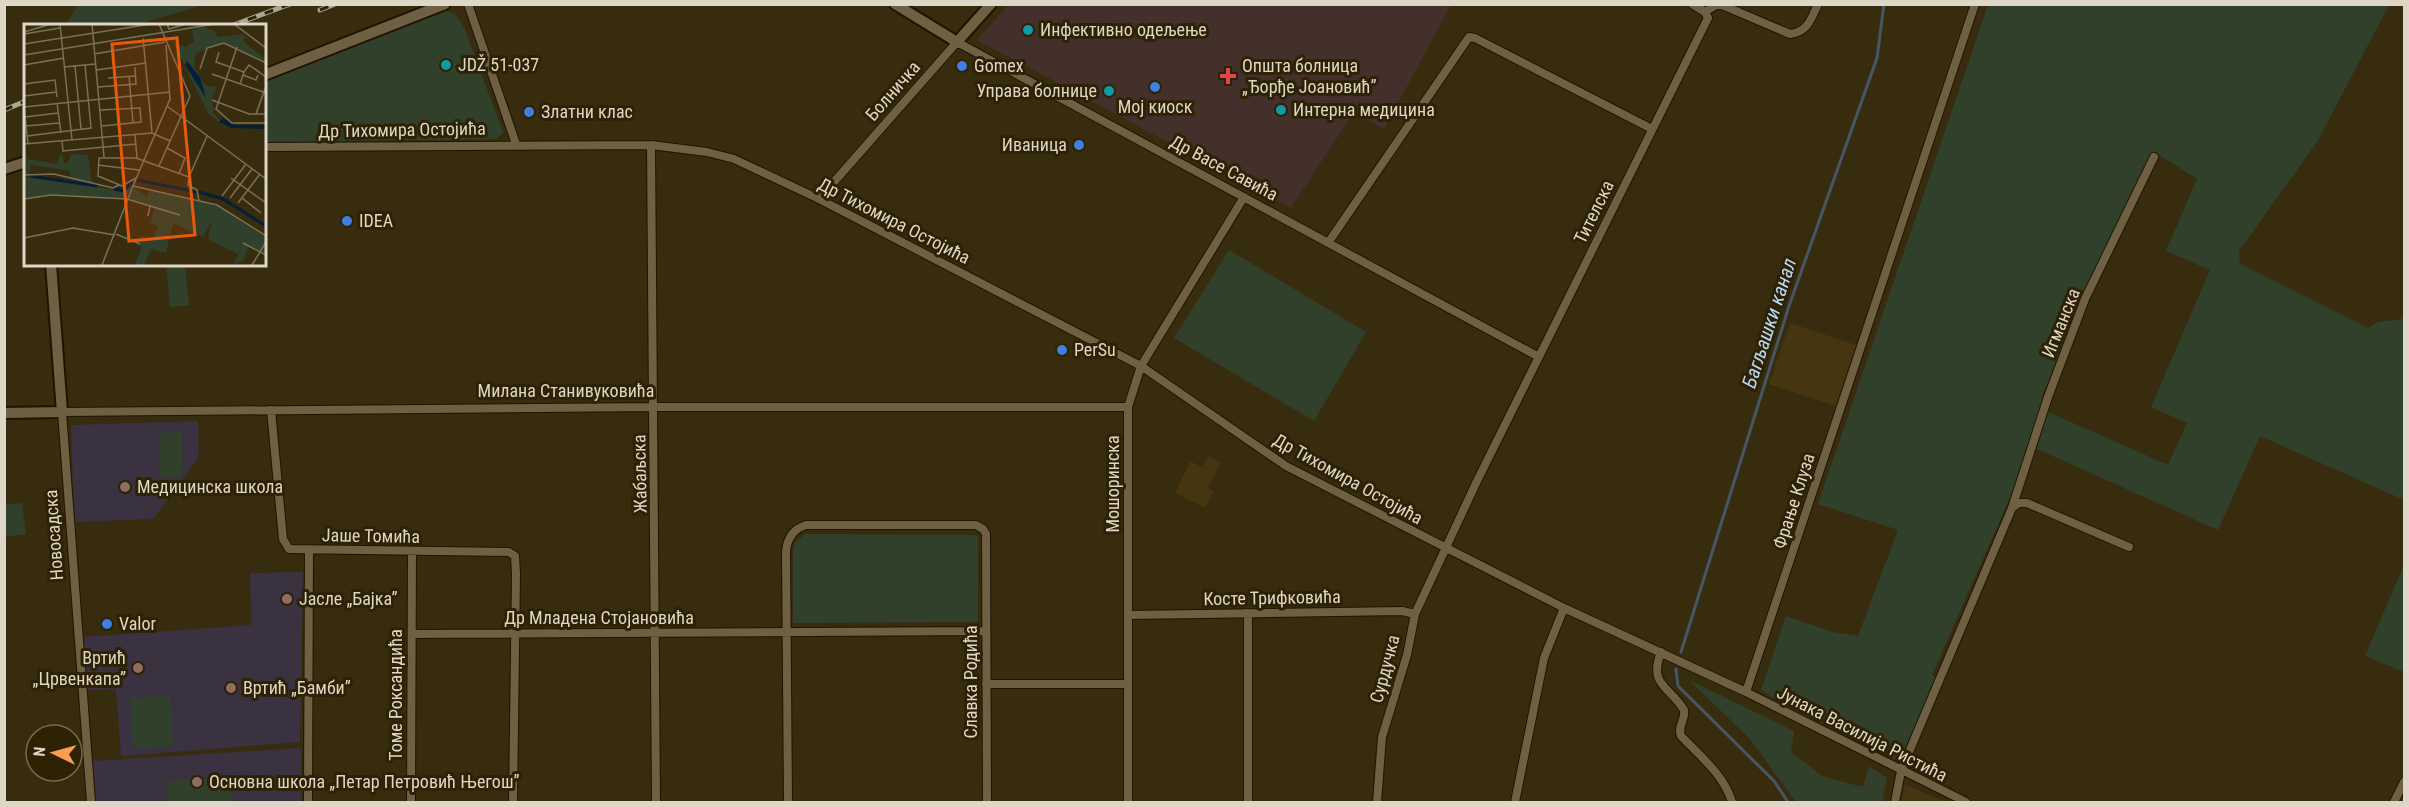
<svg xmlns="http://www.w3.org/2000/svg" width="2409" height="807" viewBox="0 0 2409 807" font-family="'Roboto Condensed',sans-serif">
<style>
.built{fill:#453510}
.education{fill:#3a3141}
.medical{fill:#43302a}
.green{fill:#31402b}
.lines{fill:none;stroke-linecap:round;stroke-linejoin:round}
.stream{stroke:#465665;stroke-width:3}
.minor-casing{stroke:#1f1400;stroke-width:10}
.tertiary-casing{stroke:#1f1400;stroke-width:14}
.minor{stroke:#6e6042;stroke-width:8}
.tertiary{stroke:#6e6042;stroke-width:10}
.rail-casing{stroke:#afa692;stroke-width:5}
.rail{stroke:#2e2205;stroke-width:3;stroke-dasharray:9;stroke-linecap:butt}
.culture-dot{fill:#0f9aa8;stroke:#2e2205;stroke-width:2}
.shop-dot{fill:#3f7fe0;stroke:#2e2205;stroke-width:2}
.health-dot{fill:#e0444e;stroke:#2e2205;stroke-width:2}
.education-dot{fill:#8d6e63;stroke:#2e2205;stroke-width:2}
.labels{text-anchor:middle;stroke-width:6;stroke-linejoin:round;paint-order:stroke}
.poi-label{font-size:18px;fill:#ded6c6;stroke:#2e2205;text-anchor:start}
.street-label{font-size:18px;fill:#ded6c6;stroke:#2e2205}
.water-label{font-size:20px;font-style:italic;fill:#bad7f7;stroke:#2e2205}
.inset-river{fill:none;stroke:#051f3b;stroke-width:3}
.inset-road{fill:none;stroke:#7a7058;stroke-width:1.5}
.view{fill:#e8590c;fill-opacity:0.15;stroke:#e8590c;stroke-width:3}
.inset-edge{fill:none;stroke:#ded6c6;stroke-width:3}
</style>
<rect width="100%" height="100%" fill="#382c0f"/>
<!-- built -->
<path class="built" d="M1790,323L1856,345L1836,406L1769,384Z
M1208,456L1221,463L1208,488L1214,491L1205,508L1175,493L1190,461L1202,467Z
M1905,784L1945,802H1901Z"/>
<!-- education -->
<path class="education" d="M198,421L199,457L153,519L74,522L71,425Z
M303,572L300,742L121,756L116,689L86,690L83,637L251,625L250,573Z
M301,748V802H95L92,761Z"/>
<!-- medical -->
<path class="medical" d="M1008,5V4L1451,5L1384,129L1354,112L1291,208L977,40Z"/>
<!-- green -->
<path class="green" d="M78,5V4L203,5L135,25H66Z
M1988,5H2389L2317,142L2239,251L2240,264L2368,328L2378,322L2402,319L2404,313V500L2260,436L2218,530L2037,449L2046,411L2168,465L2187,423L2151,407L2210,270L2166,251L2197,179L2153,151L2078,306L2043,394L2032,447L1932,675L1937,678L1899,761L1792,709L1761,690L1786,616L1833,632L1858,636L1898,530L1818,504Z
M445,11L455,14L464,27L503,132L497,139L264,142V81Z
M1229,250L1366,332L1314,421L1174,338Z
M166,264H185L189,305L170,307Z
M182,432L183,476L160,477L159,433Z
M22,503L26,534L5,537V505Z
M805,534L976,535L978,536V622L793,623V549L795,543Z
M2404,565V672L2365,656Z
M1689,680L1794,731L1791,752L1822,776L1863,787L1869,766L1887,778L1882,802H1796L1750,739Z
M170,695L173,746L133,748L130,698Z
M229,776L232,802H168L166,782Z"/>
<g class="lines">
<!-- stream -->
<path class="stream" d="M1681,652L1789,306L1877,58L1884,4
M1676,669L1678,686L1774,781L1788,802"/>
<!-- minor casing -->
<g class="minor-casing">
<path id="minor" d="M468,4L516,144
M1692,4L1705,12
M651,145L656,802
M264,147L651,145L707,152L734,159L819,199L1141,366L1286,466L1564,608L1746,692L1975,4
M819,199L957,42L1539,357
M1328,243L1469,37L1475,38L1652,129
M271,410L283,539L289,549L509,552L515,556L516,574L513,802
M2012,508L2048,397L2085,299L2154,157
M1128,615L1402,611L1415,614
M412,634L986,631
M1661,652C1648,686 1670,686 1684,710C1686,719 1677,727 1681,736C1700,756 1724,775 1732,802
M986,684H1128
M1746,692L1966,802
M91,802L62,412L654,407H1128
M308,802L309,550
M411,802L412,551
M788,802L786,552C787,539 793,529 806,525H976L983,529L986,534L987,802
M1128,802V407L1141,366L1244,197
M1248,802V613
M1377,802L1382,737L1407,655L1415,614L1477,481L1708,18L1705,12L1716,5H1722L1790,34C1808,32 1811,19 1818,4
M1515,802L1544,658L1564,608
M1895,802L1901,771L2012,508L2019,503H2027L2129,547
M2394,802L2404,782"/>
</g>
<!-- tertiary casing -->
<g class="tertiary-casing">
<path id="tertiary" d="M895,4L957,42L991,4
M264,75L445,4
M4,169L26,162
M4,413L62,412L51,264"/>
</g>
<!-- minor -->
<use href="#minor" class="minor"/>
<!-- tertiary -->
<use href="#tertiary" class="tertiary"/>
<!-- rail casing -->
<g class="rail-casing">
<path id="rail" d="M320,10L335,4
M231,26L290,4
M4,110L26,101"/>
</g>
<!-- rail -->
<use href="#rail" class="rail"/>
</g>
<!-- markers -->
<g class="culture-dot">
<circle cx="1028" cy="30" r="6"/>
<circle cx="446" cy="65" r="6"/>
<circle cx="1109" cy="91" r="6"/>
<circle cx="1281" cy="110" r="6"/>
</g>
<g class="shop-dot">
<circle cx="962" cy="66" r="6"/>
<circle cx="1155" cy="87" r="6"/>
<circle cx="529" cy="112" r="6"/>
<circle cx="1079" cy="145" r="6"/>
<circle cx="347" cy="221" r="6"/>
<circle cx="1062" cy="350" r="6"/>
<circle cx="107" cy="624" r="6"/>
</g>
<path class="health-dot" d="M1225 67h6v6h6v6h-6v6h-6v-6h-6v-6h6z"/>
<g class="education-dot">
<circle cx="125" cy="487" r="6"/>
<circle cx="287" cy="599" r="6"/>
<circle cx="138" cy="668" r="6"/>
<circle cx="231" cy="688" r="6"/>
<circle cx="197" cy="782" r="6"/>
</g>
<g class="labels">
<!-- poi labels -->
<g class="poi-label">
<text x="1040" y="36">Инфективно одељење</text>
<text x="458" y="71">JDŽ 51-037</text>
<text x="974" y="72">Gomex</text>
<text x="1242" y="72">Општа болница<tspan x="1242" dy="21">„Ђорђе Јоановић”</tspan></text>
<text x="1097" y="97" text-anchor="end">Управа болнице</text>
<text x="1155" y="113" text-anchor="middle">Мој киоск</text>
<text x="1293" y="116">Интерна медицина</text>
<text x="541" y="118">Златни клас</text>
<text x="1067" y="151" text-anchor="end">Иваница</text>
<text x="359" y="227">IDEA</text>
<text x="1074" y="356">PerSu</text>
<text x="137" y="493">Медицинска школа</text>
<text x="299" y="605">Јасле „Бајка”</text>
<text x="119" y="630">Valor</text>
<text x="126" y="664" text-anchor="end">Вртић<tspan x="126" dy="21">„Црвенкапа”</tspan></text>
<text x="243" y="694">Вртић „Бамби”</text>
<text x="209" y="788">Основна школа „Петар Петровић Његош”</text>
</g>
<!-- street labels -->
<g class="street-label">
<text transform="translate(893 91) rotate(-49)" y="6">Болничка</text>
<text transform="translate(402 130) rotate(-1)" y="6">Др Тихомира Остојића</text>
<text transform="translate(1224 168) rotate(28)" y="6">Др Васе Савића</text>
<text transform="translate(1594 212) rotate(-64)" y="6">Тителска</text>
<text transform="translate(894 221) rotate(27)" y="6">Др Тихомира Остојића</text>
<text transform="translate(2061 323) rotate(-68)" y="6">Игманска</text>
<text x="566" y="397">Милана Станивуковића</text>
<text transform="translate(640 474) rotate(-91)" y="6">Жабаљска</text>
<text transform="translate(1348 479) rotate(29)" y="6">Др Тихомира Остојића</text>
<text transform="translate(1113 484) rotate(-90)" y="6">Мошоринска</text>
<text transform="translate(1794 501) rotate(-72)" y="6">Фрање Клуза</text>
<text transform="translate(54 535) rotate(-94)" y="6">Новосадска</text>
<text transform="translate(371 536) rotate(1)" y="6">Јаше Томића</text>
<text transform="translate(1272 598) rotate(-1)" y="6">Косте Трифковића</text>
<text x="599" y="624">Др Младена Стојановића</text>
<text transform="translate(1385 669) rotate(-75)" y="6">Сурдучка</text>
<text transform="translate(971 682) rotate(-90)" y="6">Славка Родића</text>
<text transform="translate(396 695) rotate(-90)" y="6">Томе Роксандића</text>
<text transform="translate(1862 734) rotate(27)" y="6">Јунака Василија Ристића</text>
</g>
<!-- water labels -->
<g class="water-label">
<text transform="translate(1769 323) rotate(-72)" y="7">Багљашки канал</text>
</g>
</g>
<!-- overview -->
<g transform="translate(24 24)">
<rect width="242" height="242" fill="#382c0f"/>
<path d="M180,3L189,6L194,13L218,10L224,15L219,14L220,18L241,35V39L201,18L172,29L170,42L181,61L193,63L187,75L191,86L188,88L206,107L184,89L149,18L162,23L170,17L168,6ZM1,128L4,135L34,140L35,131H39L40,139H44L47,130L64,131L68,159L46,155V147L7,141L6,150H0ZM0,153L100,167L110,157L103,174L28,171L0,175ZM110,163L123,173L125,166L193,182L241,213V230L225,221L219,237L209,241L214,230L184,215L188,196L179,213L149,199L142,229L127,225L120,241H111L118,222L115,220L117,212L129,216L134,202L126,199L131,183L105,175Z" fill="#31402b"/>
<path d="M163,37L176,53L182,74L161,41ZM198,94L212,101H241V105L207,104L195,98Z" fill="#051f3b"/>
<path class="inset-river" d="M7,152L73,162M113,156L173,168M90,165L100,167L108,158M175,168L199,175L242,202"/>
<path class="inset-road" d="M36,0L48,116M68,0L80,133M135,0L166,72L135,142M143,0L145,5L162,0M210,0L242,24M0,8L27,0M0,10L36,4M119,14L128,109M0,20L127,0M142,21L146,75L109,162L193,181L242,212M213,23L192,85L208,99H242M195,28L192,38L220,48L219,51M70,30L141,18M0,31L191,0M0,41L40,34M51,42L57,105M40,43L71,40M176,45L183,24L200,19L242,39M72,46L122,39M220,48L225,41L242,53M188,50L242,69M105,52L109,99M84,54L111,52M0,60L31,56L33,73M216,60L219,51L232,56L234,51M74,63L112,60L111,43M0,72L32,68M188,76L225,90H242M33,79L37,109M143,82L242,155M0,83L146,68M0,83L4,120M76,86L116,84L117,98L78,102M232,90L242,62M1,93L34,89M2,102L35,99M111,111L113,134M3,112L67,104L61,41M38,117L39,127L112,120M0,120L128,109L146,117M143,124L161,134L155,150M74,141L115,146M0,151L30,150L89,164L95,161M165,153L183,112M112,154L98,162L74,152L75,134H112L165,153L164,161L173,166L175,177M207,154L242,179M198,172L222,140M206,174L228,145M218,174L237,189M0,175L27,171L103,175L126,182L124,192M214,179L236,150M126,182L156,191M92,210L116,220M0,214L49,204L91,211M219,219L242,231M78,241L109,162M228,241L242,218"/>
<path class="view" d="M153,14L171,211L105,217L88,20Z"/>
<rect width="242" height="242" class="inset-edge"/>
</g>
<!-- border -->
<rect width="2409" height="807" fill="none" stroke="#ded6c6" stroke-width="12"/>
<!-- north arrow -->
<g transform="translate(54 753) rotate(275)"><circle r="28" fill="#2e2205" stroke="#746a52" stroke-width="1.5"/>
<path d="M0-4.5L10 22L0 15L-10 22Z" fill="#fc9d52"/>
<text y="-9" font-size="16" font-weight="bold" text-anchor="middle" fill="#ded6c6">N</text>
</g>
</svg>
